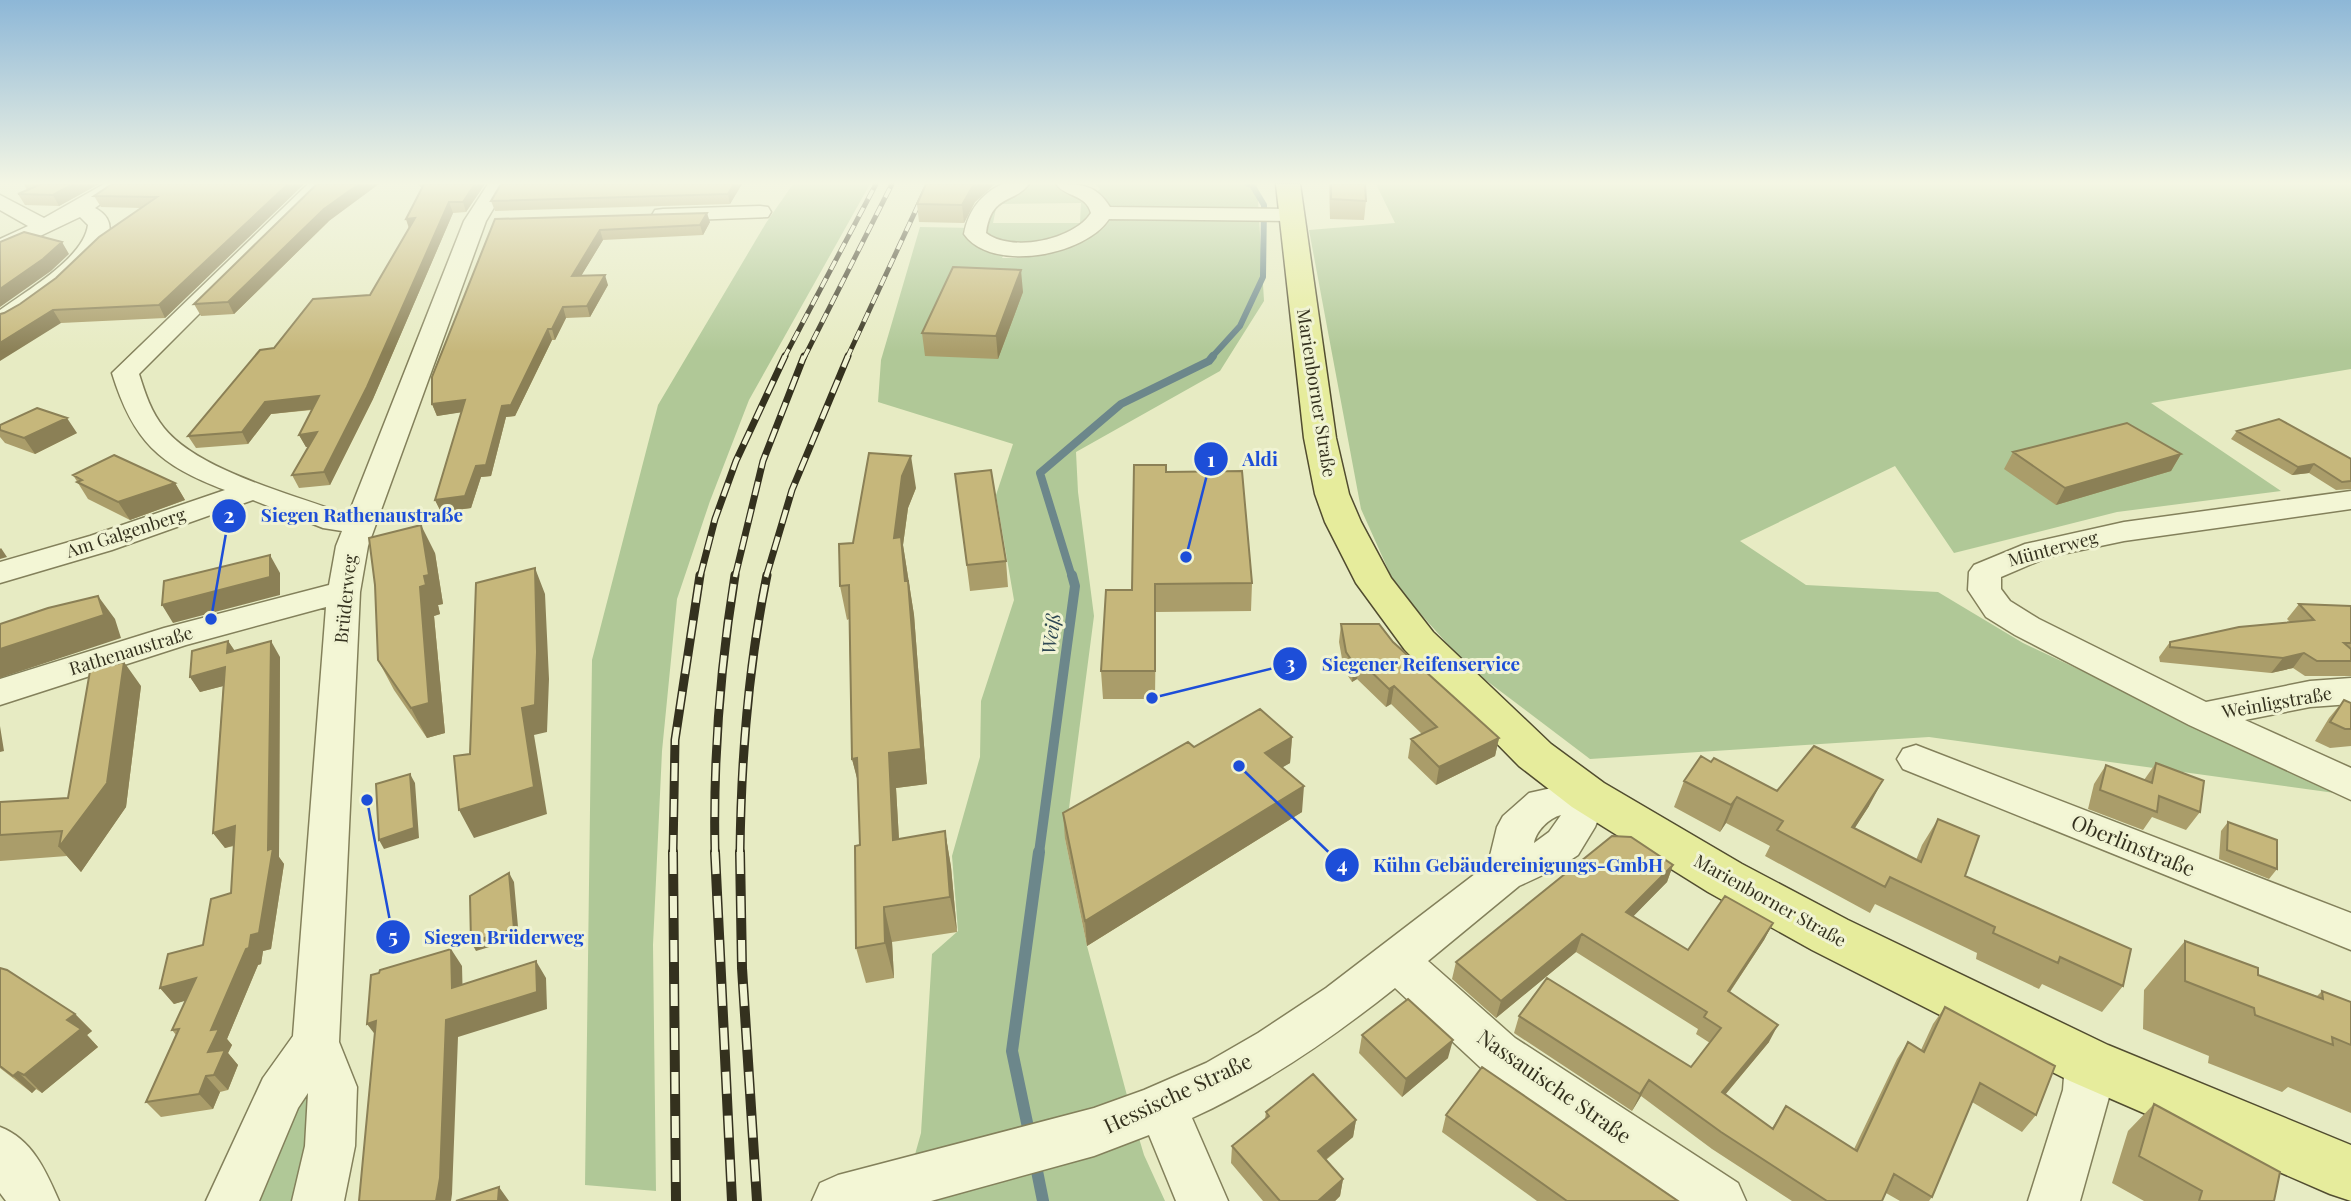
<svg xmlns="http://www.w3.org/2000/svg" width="2351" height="1201" viewBox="0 0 2351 1201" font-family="'Playfair Display',serif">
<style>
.green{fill:#b0c897;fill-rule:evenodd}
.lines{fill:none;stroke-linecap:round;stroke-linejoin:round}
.stream-far3{stroke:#6c878b;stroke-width:6}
.stream-far2{stroke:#6c878b;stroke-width:8}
.stream-far1{stroke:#6c878b;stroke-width:10}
.stream{stroke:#6c878b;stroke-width:12}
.minor-casing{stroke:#83805b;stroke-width:3}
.major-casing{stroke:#514c2f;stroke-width:3}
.minor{fill:#f3f6d5;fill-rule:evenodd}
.major{fill:#e6ec9c;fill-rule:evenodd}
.rail-far3-casing{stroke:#34311e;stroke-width:5}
.rail-far2-casing{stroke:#34311e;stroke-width:7}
.rail-far1-casing{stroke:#34311e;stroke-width:9}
.rail-casing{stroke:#34311e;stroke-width:10}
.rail-far3{stroke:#f0f3d2;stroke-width:3.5;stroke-dasharray:10;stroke-linecap:butt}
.rail-far2{stroke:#f0f3d2;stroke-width:4.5;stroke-dasharray:14;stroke-linecap:butt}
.rail-far1{stroke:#f0f3d2;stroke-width:6;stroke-dasharray:18;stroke-linecap:butt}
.rail{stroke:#f0f3d2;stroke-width:7;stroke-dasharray:22;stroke-linecap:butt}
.wall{fill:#aa9d6a}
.shaded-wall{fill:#8b8056}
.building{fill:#c6b77b;stroke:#8b8056;stroke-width:2}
.labels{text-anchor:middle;stroke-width:6;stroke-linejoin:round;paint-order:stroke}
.street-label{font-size:18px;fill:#34311e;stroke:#f0f3d2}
.water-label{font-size:19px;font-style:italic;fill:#2e4753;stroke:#f0f3d2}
.near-street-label{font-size:21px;fill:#34311e;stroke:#f0f3d2}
.leader{fill:none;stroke:#1d4ed8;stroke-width:2.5}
.callout-dot{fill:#1d4ed8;stroke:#f0f3d2;stroke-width:2.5}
.mark-label{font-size:21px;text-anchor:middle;font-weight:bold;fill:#fff}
.callout-label{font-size:19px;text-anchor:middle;font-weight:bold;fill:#1d4ed8;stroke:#f0f3d2;stroke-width:6;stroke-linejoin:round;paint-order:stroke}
</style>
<rect width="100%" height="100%" fill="#e7ebc3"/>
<!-- green -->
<path class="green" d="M793,184H870L749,400L710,501L677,599L662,751L653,945L656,1191L585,1185L592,660L658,405L766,223Z
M1019,184H1066L1091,195L1100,189L1095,184H1257L1264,301L1220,371L1076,452L1078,492L1094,616L1065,839L1087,946L1133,1118L1144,1155L1165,1201H902L921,1133L932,954L958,931L952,856L980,757L981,701L1014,600L996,495L1013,444L878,402L881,360L920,227L975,228L1006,188ZM997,204L1081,203L1080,223H993ZM1087,235C1060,254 1035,259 1002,258L1006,250Z
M1376,184H2351V369L2151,403L2281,491L2117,512L1954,553L1895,466L1740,541L1806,585L1938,592L2023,643L2342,794L1929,737L1590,759L1467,666L1395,585L1361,509L1309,230L1395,223Z
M316,1042L318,1201H232Z"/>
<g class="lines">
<!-- stream-far3 -->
<path class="stream-far3" d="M1211,358L1240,326L1263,277L1264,205L1252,185L1248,184"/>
<!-- stream-far2 -->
<path class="stream-far2" d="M1072,577L1040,473L1121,404L1209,361L1213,356"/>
<!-- stream-far1 -->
<path class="stream-far1" d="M1039,853L1075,586L1072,575"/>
<!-- stream -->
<path class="stream" d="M1030,1137L1012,1051L1039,852
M1035,1161L1043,1201"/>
<!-- minor casing -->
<g class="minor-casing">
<path id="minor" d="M104,184H128L95,208C105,213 112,222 109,234C103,258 24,322 0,328V310C26,291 84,258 88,225L80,217L0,255V239L28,226L0,210V195L44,218Z
M308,184H329L139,374C145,393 151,412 164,428C198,470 288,493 339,512L349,513L464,221L488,184H508L486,221L368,546L360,592L339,1042L357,1087L355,1146L344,1201H292L305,1146L308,1093L298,1108L259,1201H206L263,1078L293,1036L326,607L186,645L0,705V679L164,628L329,585L336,546L342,531L323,528L253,500L112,550L0,583V562L90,536L225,490C159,465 133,441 112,373Z
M1002,184H1029C1014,204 991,194 986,233C1011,253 1074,240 1091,213C1086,194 1065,197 1056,184C1080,184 1096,184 1110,207L1292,209L1300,210L1303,215L1300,220L1292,221L1109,219C1085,256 991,273 964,234C968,211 981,194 1002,184Z
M760,206L768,207L771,212L768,217L663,221L655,220L652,215L655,210L663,209Z
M2351,491V509L2124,541L2048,557L2001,577V589L2010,601L2039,619L2206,702L2310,681L2351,678V704L2310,707L2245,720L2351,768V800L2189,725L2015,635L1986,617L1968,590L1969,572L1974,565L2025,544L2124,522Z
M1916,745L2351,913V950L1903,769L1897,759L1903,749Z
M1588,780L1602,784L1608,795L1595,827L1578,855L1560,867L1519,886L1428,961L1515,1038L1738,1183L1746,1201H1675L1481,1068L1395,988C1332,1038 1265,1085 1192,1118L1228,1201H1176L1149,1135L1094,1156L931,1201H812L820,1183L838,1175L1094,1108L1144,1090L1206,1063L1258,1033L1326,988L1488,864L1497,827L1503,816L1529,793ZM1561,815L1549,832L1534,843C1536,831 1549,818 1561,815Z
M2089,1041L2106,1048L2113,1063L2111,1090L2080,1201H2028L2063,1090L2065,1063L2072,1048Z
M0,1127C32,1139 46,1171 59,1201H6L0,1193Z"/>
</g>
<!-- major casing -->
<g class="major-casing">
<path id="major" d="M1276,184H1300L1336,438L1349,494L1361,522L1391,578L1433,632L1551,744L1604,783L1742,864L1848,920L2108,1045L2351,1145V1201L2330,1194L2070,1081L1812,950L1708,892L1572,807L1519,766L1405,650L1356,583L1325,522L1315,494L1304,438Z"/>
</g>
<!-- minor -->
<use href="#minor" class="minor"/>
<!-- major -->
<use href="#major" class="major"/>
<!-- rail-far3 casing -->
<g class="rail-far3-casing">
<path id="rail-far3" d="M784,358L876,184
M804,358L892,184
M847,358L928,184"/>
</g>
<!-- rail-far2 casing -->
<g class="rail-far2-casing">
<path id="rail-far2" d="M700,577L715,519L736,461L785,356
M735,577L763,461L804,356
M766,577L792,490L848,356"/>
</g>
<!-- rail-far1 casing -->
<g class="rail-far1-casing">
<path id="rail-far1" d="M673,853L675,740L700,575
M715,853C713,760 720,668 735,575
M740,853C741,760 748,667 767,575"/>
</g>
<!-- rail casing -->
<g class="rail-casing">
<path id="rail" d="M673,852L676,1201
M715,852L732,1201
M740,852L742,968L757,1201"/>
</g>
<!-- rail-far3 -->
<use href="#rail-far3" class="rail-far3"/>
<!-- rail-far2 -->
<use href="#rail-far2" class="rail-far2"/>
<!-- rail-far1 -->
<use href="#rail-far1" class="rail-far1"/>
<!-- rail -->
<use href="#rail" class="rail"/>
</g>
<!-- wall -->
<path class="wall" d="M24,184H99L59,206L25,205L18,194L27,190Z
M304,184L165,318L61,323L4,313L20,304L56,278L141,208L101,207L94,196Z
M417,184H485L466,212L453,213L373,399L330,485L299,488L292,475L309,447H306L299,435L312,410L271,414L248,444L196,448L188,436L274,348L370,295L409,229L406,219L422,188Z
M501,184H742L730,204L495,211L491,201Z
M926,184H995L975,202L964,223L919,222L917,204Z
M1329,184H1365L1366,201L1364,220L1330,219Z
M495,219L710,222L703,235L603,240L581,276L608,285L590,317L566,318L555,340H552L515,416L506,417L491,476L481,477L471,508L441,512L435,500L461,412L437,416L432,404Z
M329,221L234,314L201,316L194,304Z
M1023,292L998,359L925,356L922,333Z
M0,425L77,433L35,454L5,443L0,437Z
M2237,431L2351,459V489L2336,490L2309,473L2292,475L2231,439Z
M2013,452L2181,454L2171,471L2056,505L2004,469Z
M1166,472L1252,583L1251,611L1156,612L1155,699H1103L1101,671L1132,590Z
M955,474L1006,561L1008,587L970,591Z
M73,475L175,483L185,500L130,520L88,499Z
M916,488L908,508L903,545L914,615L927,784L896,788L899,839L945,831L951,867L957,932L892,942L894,978L866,983L856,948L860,845L858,781L852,759L849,619L847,620L840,586L853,543Z
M435,553L443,604L438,605L440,614L434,616L445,733L427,738L394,690L378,660Z
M2299,604L2351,606V676H2305L2293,668L2271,673L2160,662L2159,657L2170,642L2290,622L2287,619Z
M1341,624L1393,642L1499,738L1495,756L1436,785L1408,758L1411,739L1422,734L1391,704L1386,707L1357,679L1352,682L1344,670L1339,642Z
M228,641L235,651L280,657L279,857L284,864L271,949L263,951L261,964L258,965L227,1039L232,1045L228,1053L238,1065L228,1090L220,1092L213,1109L161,1117L146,1102L176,1035L172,1030L186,1000L174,1004L160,988L203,945L231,893L234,846L225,848L213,833L223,686L200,692L190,677Z
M141,686L126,807L81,872L67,856L0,861V802L68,798Z
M2344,700L2351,703V746L2330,748L2315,741L2329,718Z
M1292,737L1290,763L1282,767L1302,812L1087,946L1065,839L1063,813L1194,747Z
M2156,763L2200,812L2186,830L2152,817L2143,830L2088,809L2094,784L2106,765L2144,780Z
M1684,781L1777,791L1869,806L1854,829L1916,860L1922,845L1938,819L1965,876L2123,986L2102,1012L2042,984L2039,989L1976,959L1977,953L1875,904L1870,913L1765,856L1770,846L1726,823L1720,832L1674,807Z
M2228,822L2277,869L2269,879L2219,859L2221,831Z
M1673,865L1667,882L1633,916L1688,950L1773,923L1764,940L1730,992L1769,1042L1725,1095L1772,1128L1786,1106L1854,1149L1897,1059L1908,1042L1921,1050L1933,1024L1945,1007L2036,1115L2022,1132L1972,1102L1932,1197L1929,1201H1900L1886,1193L1882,1201H1792L1712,1149L1641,1096L1632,1111L1514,1033L1519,1016L1691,1067L1710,1043L1696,1034L1698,1029L1576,952L1496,1018L1452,979L1456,962Z
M2185,941L2258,975L2317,996L2322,991L2351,1002V1113L2288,1087L2282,1092L2208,1063L2209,1056L2143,1029L2144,990Z
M0,968L75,1014L92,1031L87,1035L98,1047L42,1093L36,1089L32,1093L0,1068Z
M1362,1035L1448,1058L1402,1097L1359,1053Z
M2154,1104L2274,1201H2144L2112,1183L2128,1131Z
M1266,1112L1356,1120L1353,1137L1326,1160L1343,1179L1340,1196L1335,1201H1263L1231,1163L1232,1146L1265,1119Z
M1446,1115L1678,1201H1537L1442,1132Z"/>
<!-- shaded-wall -->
<path class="shaded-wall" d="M73,184H99L59,206L53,195Z
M288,184H304L165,318L159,305Z
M359,184H379L329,221L234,314L228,302L324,209Z
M475,184H485L466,212L463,202Z
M734,184H742L730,204L728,194Z
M974,184H995L975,202L964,223L962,205Z
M449,202L453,213L373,399L330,485L324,472Z
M707,213L710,222L703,235L700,225Z
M415,218L410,230L406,219Z
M600,230L603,240L575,286L572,276Z
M62,242L69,254L51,271L0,307V289Z
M1021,270L1023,292L998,359L996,336Z
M605,275L608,285L590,317L587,306Z
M563,307L566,318L555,340L552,329Z
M53,310L61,323L0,361V343Z
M548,329L552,340L515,416L506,417L491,476L481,477L471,508L441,512L435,500L476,466L502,406Z
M319,396L325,408L271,414L248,444L242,432L265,402Z
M465,400L470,411L437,416L432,404Z
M67,418L77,433L35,454L24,438Z
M317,432L324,445L306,447L299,435Z
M2181,454L2171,471L2056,505L2065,488Z
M911,456L916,488L908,508L903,545L914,615L927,784L896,788L901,875L893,840L889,753L911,616L894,538L902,476Z
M2314,464L2309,473L2292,475L2298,467Z
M175,483L185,500L130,520L118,502Z
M421,525L435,553L443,604L438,605L440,614L434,616L445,733L427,738L411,708L420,587L424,576Z
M1,548L7,557L0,559V549Z
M270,555L280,573V595L173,623L162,605Z
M535,568L545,594L549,679L547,732L534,735L547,814L474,838L459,810L522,708Z
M98,596L115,619L121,638L0,678V649Z
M228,641L238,656L227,653Z
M271,641L280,657L279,857L284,864L271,949L263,951L261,964L258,965L227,1039L232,1045L228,1053L238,1065L228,1090L214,1075L208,1052L211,1030L251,935L268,850Z
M2304,653L2293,668L2271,673L2283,658Z
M1360,661L1357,679L1352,682L1354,664Z
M124,662L141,686L126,807L81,872L59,847Z
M225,667L235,683L200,692L190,677Z
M1394,686L1391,704L1386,707L1389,689Z
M0,726L4,751L0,752Z
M1292,737L1290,763L1263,779L1265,753Z
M1499,738L1495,756L1436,785L1439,767Z
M857,758L861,794L852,759Z
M410,774L415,783L419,838L384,849L379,840Z
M1883,780L1869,806L1838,854L1852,827Z
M1304,786L1302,812L1087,946L1085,921Z
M1737,797L1726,823L1720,832L1731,805Z
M235,826L247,841L225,848L213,833Z
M945,831L951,867L957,932L950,897Z
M1673,865L1667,882L1620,930L1626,912Z
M509,873L514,882L519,938L476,951L471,942Z
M884,907L892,942L894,978L885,943Z
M1773,923L1764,940L1719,1008L1728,991Z
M1582,934L1576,952L1496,1018L1501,1001Z
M451,949L462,966L463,1005L452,988Z
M536,961L546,978L547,1009L458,1037L452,1194L451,1201H436L446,1020Z
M196,978L209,994L174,1004L160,988Z
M75,1014L92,1031L87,1035L98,1047L42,1093L24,1075L67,1020Z
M376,1021L380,1041L367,1024Z
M1778,1025L1769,1042L1713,1109L1722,1092Z
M1453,1040L1448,1058L1402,1097L1406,1079Z
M18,1072L36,1089L32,1093L13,1076Z
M206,1076L220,1092L213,1109L199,1094Z
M1649,1080L1641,1096L1632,1111L1640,1094Z
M1356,1120L1353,1137L1315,1168L1318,1151Z
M1343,1179L1340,1196L1335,1201H1318Z
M499,1187L509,1201H498Z"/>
<!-- building -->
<path class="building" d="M41,184H73L53,195L18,194Z
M112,184H288L159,305L53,310L0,343V314L4,313L20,304L56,278L99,237L157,197L94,196Z
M317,184H359L324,209L228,302L194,304Z
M424,184H475L463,202H449L367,387L324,472L292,475L317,432L299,435L319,396L265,402L242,432L188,436L260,350L274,348L313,299L370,295L415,218L406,219Z
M501,184H734L728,194L491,201Z
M926,184H974L962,205L917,204Z
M1331,184H1365L1366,201L1331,199Z
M707,213L700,225L600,230L572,276L605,275L587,306L563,307L552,329H548L511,405L502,406L486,465L476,466L465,496L435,500L465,400L432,404V377L495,219Z
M24,232L62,242L43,259L0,289V242Z
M953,267L1021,270L996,336L922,333Z
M37,408L67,418L24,438L0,430V425Z
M2279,419L2351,459V481L2342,482L2314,464L2298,467L2237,431Z
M2127,423L2181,454L2065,488L2013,452Z
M869,453L911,456L902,476L894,538L901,537L905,581H908L921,749L889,753L893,840L945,831L950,897L884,907L885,943L856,948L855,846L860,845L857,758L852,759L849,585L840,586L839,544L853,543Z
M114,455L175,483L118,502L77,482L82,480L73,475Z
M1134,465H1166V472L1242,471L1252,583L1155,584V671H1101L1106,590H1132Z
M991,470L1006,561L967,565L955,474Z
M421,525L429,575L424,576L426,585L420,587L429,703L411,708L378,660L375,585L369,538Z
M270,555V577L162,605L164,581Z
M535,568L537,652L535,705L522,708L534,787L459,810L454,756L470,754L476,583Z
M98,596L104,615L0,649V624L48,608Z
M2299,604L2351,606V643H2344L2351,649V661H2317L2304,653L2283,658L2170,647V642L2239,627L2314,620Z
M1341,624H1379L1393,642L1499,738L1439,767L1411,739L1437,727L1394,686L1389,689L1360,661L1354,664L1346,652Z
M228,641L227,653L271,641L268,850L273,848L259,933L251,935L249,948L246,949L211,1030L219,1029L208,1052L225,1050L214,1075L206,1076L199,1094L146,1102L179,1029L172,1030L196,978L160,988L168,954L203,945L211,899L231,893L235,826L213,833L225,667L190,677L192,651Z
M124,662L107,783L59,847L62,831L0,835V802L68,798L90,671Z
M2344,700L2351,703V729H2345L2330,722Z
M1260,709L1292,737L1265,753L1304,786L1085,921L1063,813L1188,742L1194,747Z
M1814,746L1883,780L1852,827L1921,862L1938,819L1979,836L1965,876L2131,949L2123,986L2060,957L2058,963L1993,933L1995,927L1890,877L1885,887L1777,830L1783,821L1737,797L1731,805L1684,781L1701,756L1711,762L1714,758L1777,791Z
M2156,763L2204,781L2200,812L2159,796L2157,812L2100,790L2106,765L2152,783Z
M410,774L414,828L379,840L376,784Z
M2228,822L2277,840V869L2227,850Z
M1612,836L1631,837L1673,865L1626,912L1688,950L1725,896L1773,923L1728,991L1778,1025L1722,1092L1773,1129L1786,1106L1857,1151L1908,1042L1924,1052L1945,1007L2055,1066L2036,1115L1980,1083L1932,1197L1894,1174L1882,1201H1827L1721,1132L1649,1080L1640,1094L1519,1016L1547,978L1691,1067L1721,1028L1704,1017L1707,1012L1582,934L1501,1001L1456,962Z
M509,873L514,929L471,942L470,896Z
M2185,941L2258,968V975L2323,999L2322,991L2351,1002V1045L2332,1037L2333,1045L2255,1015L2254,1008L2185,981Z
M451,949L452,988L536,961L537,992L446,1020L440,1178L436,1201H359L376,1021L367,1024L371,975L379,973L380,970Z
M0,968L7,970L75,1014L67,1020L81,1029L24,1075L18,1072L13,1076L0,1066Z
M1408,999L1453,1040L1406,1079L1362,1035Z
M1482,1067L1678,1201H1567L1446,1115Z
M1313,1074L1356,1120L1318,1151L1343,1179L1318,1201H1280L1232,1146L1269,1116L1266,1112Z
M2154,1104L2280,1172L2274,1201H2199L2202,1191L2139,1156Z
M499,1187L498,1201H456Z"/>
<!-- sky -->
<linearGradient id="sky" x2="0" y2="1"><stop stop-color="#8db7d7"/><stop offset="0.52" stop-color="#f4f6e4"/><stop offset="1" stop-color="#f4f6e4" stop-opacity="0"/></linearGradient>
<rect width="2351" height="352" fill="url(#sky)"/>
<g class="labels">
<!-- street labels -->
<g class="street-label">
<text transform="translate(1316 393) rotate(81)" y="6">Marienborner Straße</text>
<text transform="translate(126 533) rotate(-18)" y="6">Am Galgenberg</text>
<text transform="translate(2053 549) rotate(-15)" y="6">Münterweg</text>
<text transform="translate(346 599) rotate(-84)" y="6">Brüderweg</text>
<text transform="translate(131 651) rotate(-17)" y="6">Rathenaustraße</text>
<text transform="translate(2277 703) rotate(-10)" y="6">Weinligstraße</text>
<text transform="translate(1770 901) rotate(29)" y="6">Marienborner Straße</text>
</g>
<!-- water labels -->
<g class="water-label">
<text transform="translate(1051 634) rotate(-82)" y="7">Weiß</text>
</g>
<!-- near-street labels -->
<g class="near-street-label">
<text transform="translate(2133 846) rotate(22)" y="7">Oberlinstraße</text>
<text transform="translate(1554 1087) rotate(35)" y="7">Nassauische Straße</text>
<text transform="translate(1178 1094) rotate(-25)" y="7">Hessische Straße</text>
</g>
</g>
<!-- callouts -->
<path class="leader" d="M1186 557L1211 459M211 619L229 516M1152 698L1290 664M1239 766L1342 865M367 800L393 937"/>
<g class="callout-dot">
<circle cx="1186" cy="557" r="7"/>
<circle cx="211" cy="619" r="7"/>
<circle cx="1152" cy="698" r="7"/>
<circle cx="1239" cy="766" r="7"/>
<circle cx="367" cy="800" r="7"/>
<circle cx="1211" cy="459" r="18"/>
<circle cx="229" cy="516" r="18"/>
<circle cx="1290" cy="664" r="18"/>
<circle cx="1342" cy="865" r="18"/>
<circle cx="393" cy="937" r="18"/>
</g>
<g class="mark-label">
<text x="1211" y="467">1</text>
<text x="229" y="523">2</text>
<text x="1290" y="671">3</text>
<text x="1342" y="872">4</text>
<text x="393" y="944">5</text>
</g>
<g class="callout-label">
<text x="1260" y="466">Aldi</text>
<text x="362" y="522">Siegen Rathenaustraße</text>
<text x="1421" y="671">Siegener Reifenservice</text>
<text x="1518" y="872">Kühn Gebäudereinigungs-GmbH</text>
<text x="504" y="944">Siegen Brüderweg</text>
</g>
</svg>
